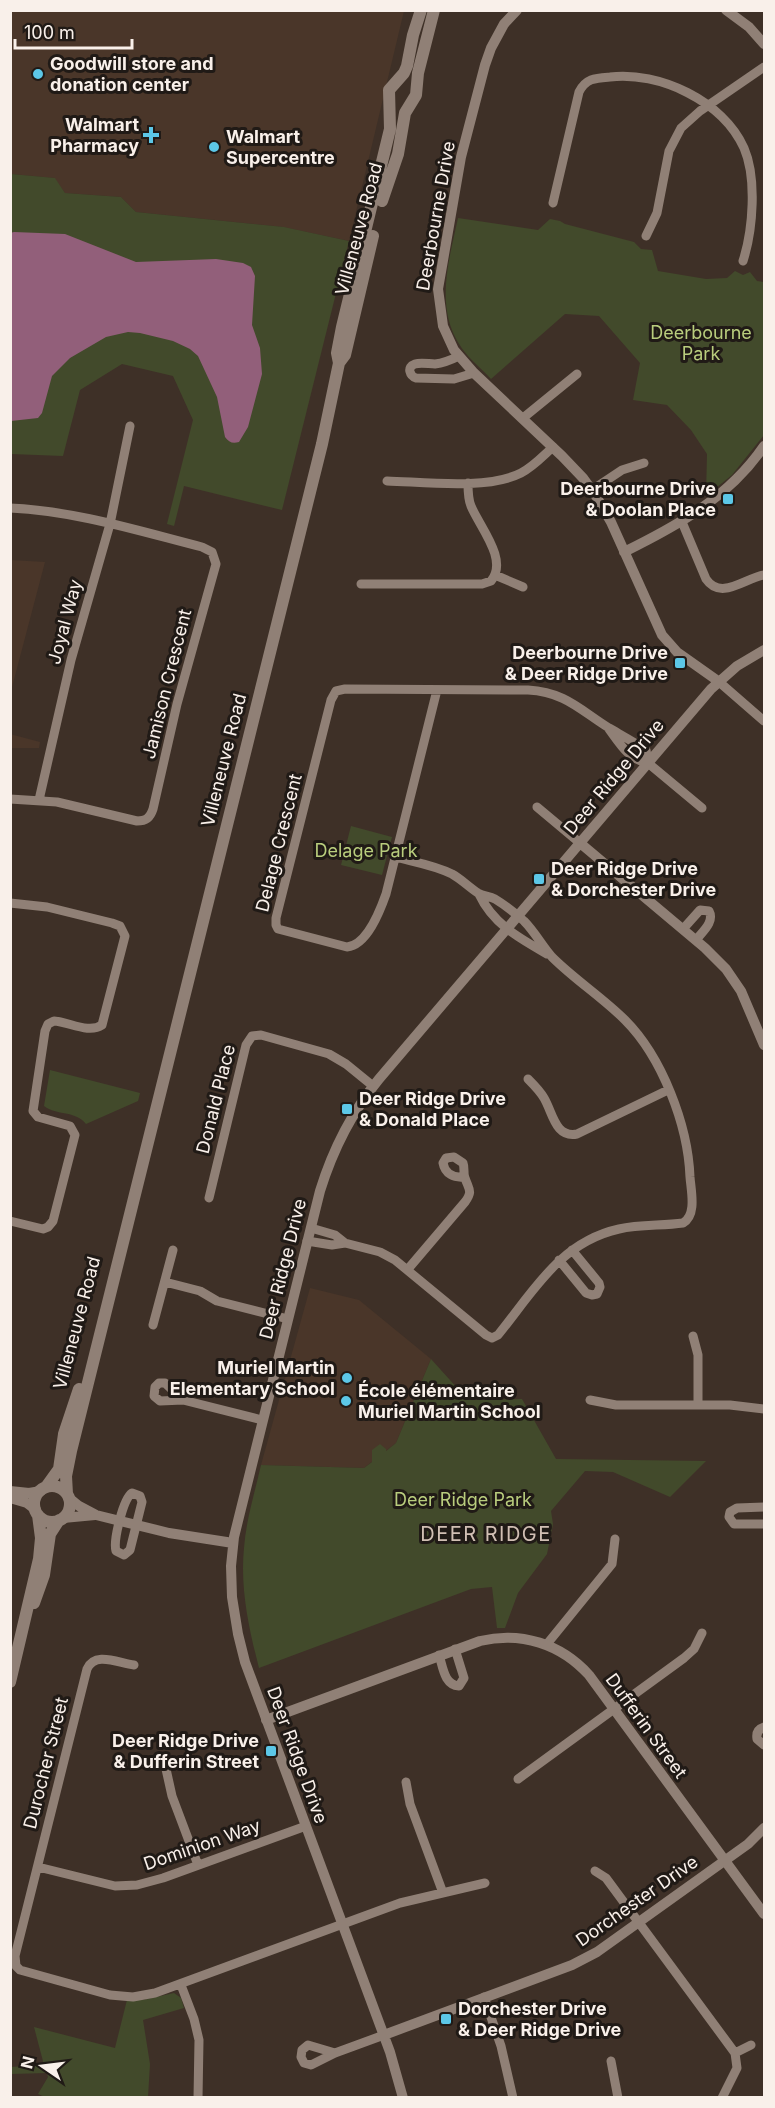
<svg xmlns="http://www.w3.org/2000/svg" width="775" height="2108" viewBox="0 0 775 2108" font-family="Inter,sans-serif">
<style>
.built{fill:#4a3629}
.green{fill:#424a2b}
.water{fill:#925f7a}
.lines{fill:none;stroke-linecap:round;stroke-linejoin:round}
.minor{stroke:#908076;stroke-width:9}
.tertiary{stroke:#908076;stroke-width:10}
.secondary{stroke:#908076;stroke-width:12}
.poi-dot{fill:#5cc7e7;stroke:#201a16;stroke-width:2}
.labels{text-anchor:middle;stroke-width:6;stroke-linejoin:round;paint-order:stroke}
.poi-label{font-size:18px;font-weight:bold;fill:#f9f0ea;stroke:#201a16;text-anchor:start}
.street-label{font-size:18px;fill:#f9f0ea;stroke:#201a16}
.park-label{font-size:18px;fill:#b9cd7d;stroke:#201a16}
.neighbourhood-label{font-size:20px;letter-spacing:1.5px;fill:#d1bfb4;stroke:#201a16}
</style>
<rect width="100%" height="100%" fill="#3e3027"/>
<!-- built -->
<path class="built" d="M10,11H404L349,241L283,227L136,212L121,197L65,193L54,178L11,174Z
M11,560L45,562L11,691L10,560Z
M10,734L40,742L39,748H11Z
M310,1288L359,1300L431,1359L396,1443L364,1468L261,1465Z"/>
<!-- green -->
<path class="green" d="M11,174L55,178L65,193L121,197L136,212L284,227L349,241L282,510L184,486L174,526L167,524L193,420L173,376L122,364L80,390L63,456L11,454Z
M458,218L538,230L550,219L560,221L565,224L634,242L641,249L652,250L658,271L706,279L727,278L735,271L743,275L750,272L757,281L764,282V435L732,475L706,496L707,454L691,430L667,405L633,400L640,363L599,316L565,314L491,379C484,371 475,364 468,356C432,315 448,265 458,218Z
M351,826L392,837L382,875L341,865Z
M50,1070L140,1093L138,1101L86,1124C75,1110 57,1116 44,1106Z
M431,1359L468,1400L522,1399L556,1459L706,1461L670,1497L613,1472L585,1471L551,1511L553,1524L547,1554L518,1593L505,1628H497L492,1587L471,1589L259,1668C249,1629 240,1589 244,1548C246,1520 255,1492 261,1465L364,1468L372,1462V1450L380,1444L386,1449V1451L396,1443Z
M174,1993L181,1998L184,2008L143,2020L150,2064L148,2097H45L38,2094L48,2077L47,2073L11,2074L10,2067L44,2065L34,2027L115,2048L127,2000H143Z"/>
<!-- water -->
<path class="water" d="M14,232L65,234L136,262L216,259L243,263L251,267L255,276L252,325L260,348L262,374L248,427L239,442C232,444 229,442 225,437L217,397L198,356L190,349L173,341L140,333L128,332L106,337L70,358L52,376L42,413L38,418L11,421L10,233Z"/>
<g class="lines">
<!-- minor -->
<path class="minor" d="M553,203L579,92C586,78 596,78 610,77C659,71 723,101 744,148C757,178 753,230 743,261
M646,236L657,213L669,151L681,128L700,111L764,67
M459,356C451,360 444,363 435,364C429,364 421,362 415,364C406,367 410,376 416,378L454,379L474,373
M523,418L577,374
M387,481C424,482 488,490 521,473C533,467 543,456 553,447
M592,490L622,470L644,463
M10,508C76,511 139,531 202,547L212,552L216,564L177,704L153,809C150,818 146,821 137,821L57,802L10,799
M682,522L706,579C721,601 745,578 764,575
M495,575L523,587
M361,584H482L491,581C509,560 479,526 471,506C468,499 468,491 468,483
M718,681L764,721
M437,690L386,894C380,911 367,945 347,947L278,929L276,925V918L331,700L336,691L345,689L528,690C565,692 580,710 609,728C621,735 634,742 646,750L648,763
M609,729C620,744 629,760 648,763
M648,763L702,808
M39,800L71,660L110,524L130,426
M537,807L580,843
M479,894C493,924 519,938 547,954
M10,903L47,907L112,923L120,926L125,936L102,1025C89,1034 69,1022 54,1021L48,1024L45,1031L33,1111L38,1117L70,1126L75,1135L53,1221L48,1227L43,1229L10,1221
M683,929L700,910L709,911C715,922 702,932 696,940
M528,1079C534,1085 540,1091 544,1098C553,1113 555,1138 577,1134L668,1090
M209,1198L246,1045L252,1036L261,1035L329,1054L346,1064L373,1086
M311,1228L335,1235L345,1243L380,1252L395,1260L486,1335L492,1338L498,1335C533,1292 560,1242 619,1229C640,1224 662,1226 683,1223C697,1215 691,1191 690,1177C688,1125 662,1057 625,1020C602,997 575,980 552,957C542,946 535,932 524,921C515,913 505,905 495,899C489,896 483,896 478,893C469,887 461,879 452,874C434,865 414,862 395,857
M307,1241L332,1245L345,1243
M559,1260L586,1293L592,1295L597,1294L600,1287L599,1283L572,1250
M408,1269L465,1202C473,1191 469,1190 465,1178C463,1174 465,1168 463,1163L454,1157L446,1158L443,1163C445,1174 454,1178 464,1177
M165,1282L200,1291L217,1301L288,1319
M153,1325L173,1250
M693,1336L698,1355V1405
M183,1400L165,1383H159L155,1387L154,1396L160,1401L183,1400L262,1420
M590,1400L616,1405H730L764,1409
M132,1493L140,1496L142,1502L130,1550L124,1555L116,1551C113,1541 123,1499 132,1493Z
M764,1507L737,1508L730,1512L729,1517L734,1524H764
M547,1644L612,1564L615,1539
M439,1655C443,1667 444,1685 459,1686L464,1678L455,1649
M134,1665C118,1663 95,1651 87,1669L15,1956L16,1966L20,1970L110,1995L133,1997L155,1993L400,1903L485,1883
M764,1727C758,1729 756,1733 757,1739L764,1745
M166,1769L172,1796L198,1865
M518,1779L684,1658L694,1649L702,1633
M406,1782L410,1804L443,1893
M38,1867L115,1886L137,1885L163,1878L306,1826
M595,1871L606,1878L735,2053L737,2068L722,2098
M181,1985L194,2019L199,2040L198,2098
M484,1997L501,2046L513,2098
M335,2053L308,2045L302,2050L301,2057L304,2063L311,2065L335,2053L384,2035
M735,2053L751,2045
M611,2061L618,2098"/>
<!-- tertiary -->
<path class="tertiary" d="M517,10L504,24L491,48L485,65L461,157L438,289L443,326L454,350L474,373L562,456L583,478L596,496L611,522L662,635L677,652L718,681
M726,10L749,27L764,44
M624,552C679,525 729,497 764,446
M580,843L705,948L726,969L741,991L764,1045
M10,1491L29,1493L41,1491
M68,1497L79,1506L96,1515L169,1533L233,1543
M10,1498L27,1503L36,1510
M63,1518L95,1515
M266,1720L480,1641C521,1631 561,1644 589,1675L764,1914
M384,2035L572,1965L597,1952L748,1844L764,1828
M403,2098L390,2052L245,1662L238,1634L232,1597L231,1566L234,1537L320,1191C333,1149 351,1113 379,1079L711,689L737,666L764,650"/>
<!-- secondary -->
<path class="secondary" d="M382,201L398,154L405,113L416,95L418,73L434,10
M339,363L345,355L373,236
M34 1504a18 18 0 1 1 36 0a18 18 0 1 1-36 0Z
M46,1487L59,1469L64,1434L79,1389
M67,1494L66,1476L71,1451L322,444L339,363L337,353L342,327L390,129L389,90L404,73L407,66L413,35L421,10
M34,1603L44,1575L50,1534L59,1520
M10,1682L39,1559L41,1538L38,1515"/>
</g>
<!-- markers -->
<g class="poi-dot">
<circle cx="38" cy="74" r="6"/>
<path d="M148 126h6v6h6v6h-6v6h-6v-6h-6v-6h6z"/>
<circle cx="214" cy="147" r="6"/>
<rect x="722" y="493" width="12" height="12" rx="3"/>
<rect x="674" y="657" width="12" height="12" rx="3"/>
<rect x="533" y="873" width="12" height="12" rx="3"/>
<rect x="341" y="1103" width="12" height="12" rx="3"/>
<circle cx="347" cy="1378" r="6"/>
<circle cx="346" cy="1401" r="6"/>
<rect x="265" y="1745" width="12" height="12" rx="3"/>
<rect x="440" y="2013" width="12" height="12" rx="3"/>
</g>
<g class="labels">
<!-- poi labels -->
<g class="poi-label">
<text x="50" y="70">Goodwill store and<tspan x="50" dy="21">donation center</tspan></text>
<text x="139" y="131" text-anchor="end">Walmart<tspan x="139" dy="21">Pharmacy</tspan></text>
<text x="226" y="143">Walmart<tspan x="226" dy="21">Supercentre</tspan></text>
<text x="716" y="495" text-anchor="end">Deerbourne Drive<tspan x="716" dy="21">&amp; Doolan Place</tspan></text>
<text x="668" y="659" text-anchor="end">Deerbourne Drive<tspan x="668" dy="21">&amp; Deer Ridge Drive</tspan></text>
<text x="551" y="875">Deer Ridge Drive<tspan x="551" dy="21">&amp; Dorchester Drive</tspan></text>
<text x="359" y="1105">Deer Ridge Drive<tspan x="359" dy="21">&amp; Donald Place</tspan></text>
<text x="335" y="1374" text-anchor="end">Muriel Martin<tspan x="335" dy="21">Elementary School</tspan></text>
<text x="358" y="1397">École élémentaire<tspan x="358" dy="21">Muriel Martin School</tspan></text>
<text x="259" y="1747" text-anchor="end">Deer Ridge Drive<tspan x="259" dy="21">&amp; Dufferin Street</tspan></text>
<text x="458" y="2015">Dorchester Drive<tspan x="458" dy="21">&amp; Deer Ridge Drive</tspan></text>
</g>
<!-- street labels -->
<g class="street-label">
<text transform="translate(436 216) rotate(-80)" y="6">Deerbourne Drive</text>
<text transform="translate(359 229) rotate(-75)" y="6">Villeneuve Road</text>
<text transform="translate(65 622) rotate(-75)" y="6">Joyal Way</text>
<text transform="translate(167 684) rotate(-76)" y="6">Jamison Crescent</text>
<text transform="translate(224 760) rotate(-76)" y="6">Villeneuve Road</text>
<text transform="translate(614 777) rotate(-50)" y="6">Deer Ridge Drive</text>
<text transform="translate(279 843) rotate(-76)" y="6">Delage Crescent</text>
<text transform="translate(216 1099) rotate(-76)" y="6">Donald Place</text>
<text transform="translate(283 1269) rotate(-76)" y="6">Deer Ridge Drive</text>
<text transform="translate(77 1323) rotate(-75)" y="6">Villeneuve Road</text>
<text transform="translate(646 1726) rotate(54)" y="6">Dufferin Street</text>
<text transform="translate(297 1755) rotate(70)" y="6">Deer Ridge Drive</text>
<text transform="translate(46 1763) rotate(-76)" y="6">Durocher Street</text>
<text transform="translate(202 1845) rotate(-19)" y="6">Dominion Way</text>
<text transform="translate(637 1901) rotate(-35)" y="6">Dorchester Drive</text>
</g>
<!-- park labels -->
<g class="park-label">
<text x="701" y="339">Deerbourne<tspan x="701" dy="21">Park</tspan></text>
<text x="366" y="857">Delage Park</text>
<text x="463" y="1506">Deer Ridge Park</text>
</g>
<!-- neighbourhood labels -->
<g class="neighbourhood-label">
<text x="486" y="1541">DEER RIDGE</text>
</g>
</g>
<!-- border -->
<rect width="775" height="2108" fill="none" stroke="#f9f0ea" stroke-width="24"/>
<!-- north arrow -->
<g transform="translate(42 2066) rotate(284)" stroke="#201a16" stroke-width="4.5" paint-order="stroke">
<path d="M0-4.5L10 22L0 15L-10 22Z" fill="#f9f0ea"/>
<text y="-9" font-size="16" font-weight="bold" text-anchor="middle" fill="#f9f0ea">N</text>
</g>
<!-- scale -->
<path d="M15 39v9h117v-9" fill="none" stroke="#f9f0ea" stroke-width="3"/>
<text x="24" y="39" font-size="18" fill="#f9f0ea" stroke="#201a16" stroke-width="4.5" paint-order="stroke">100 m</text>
</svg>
